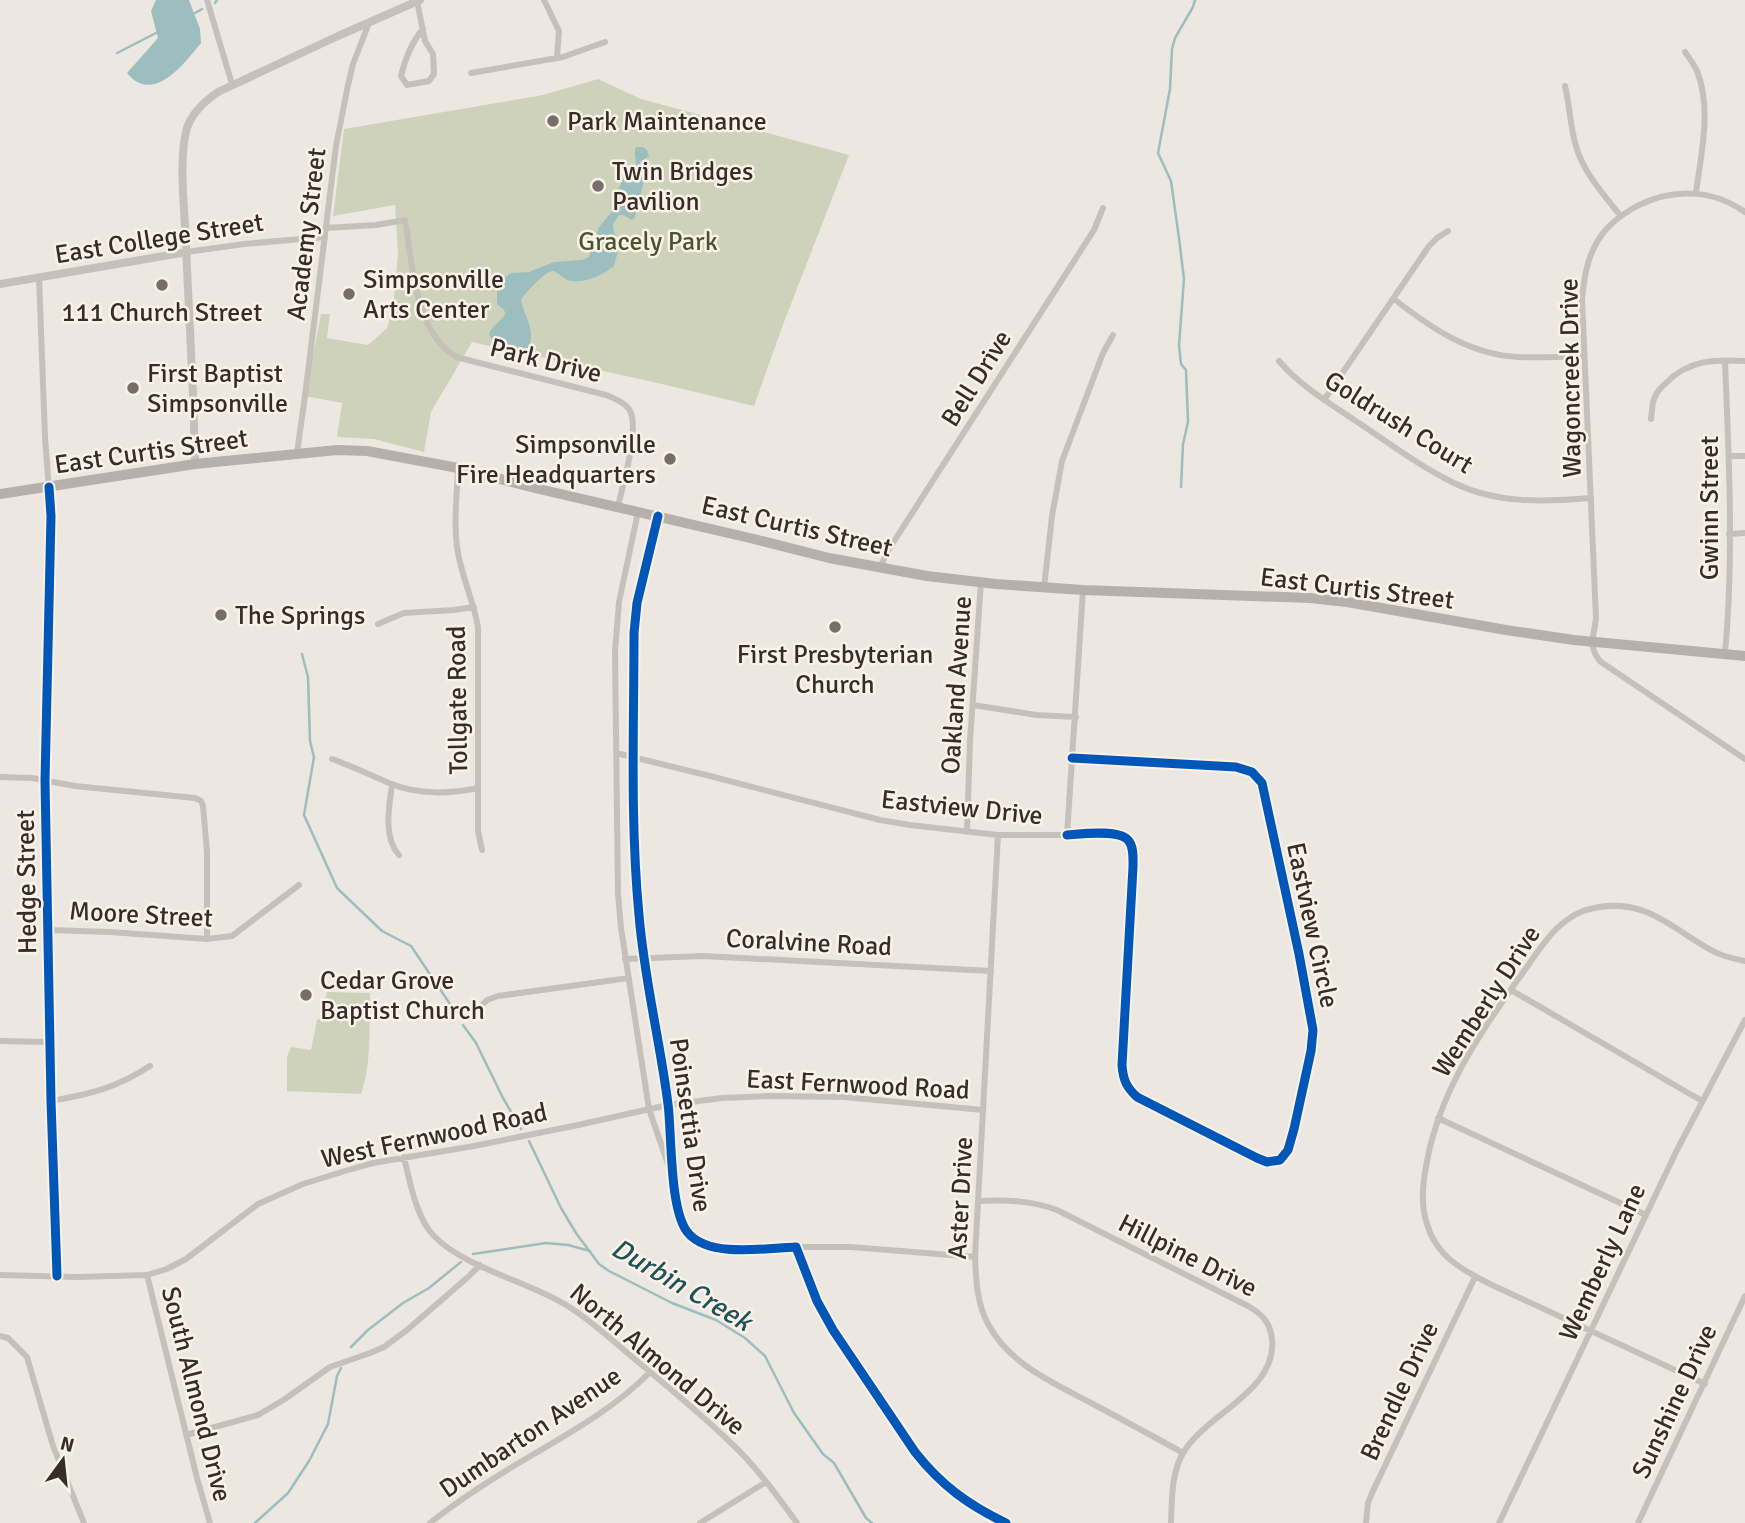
<svg xmlns="http://www.w3.org/2000/svg" width="1745" height="1523" viewBox="0 0 1745 1523" font-family="Signika,sans-serif">
<style>
.green{fill:#ced2bb}
.water{fill:#9dbebe}
.lines{fill:none;stroke-linecap:round;stroke-linejoin:round}
.stream{stroke:#9dbebe;stroke-width:2.5}
.minor{stroke:#c6c0ba;stroke-width:6}
.tertiary{stroke:#c6c0ba;stroke-width:8}
.secondary{stroke:#b7b0aa;stroke-width:10}
.cycleway-casing{stroke:#faf2e9;stroke-width:13}
.cycleway{stroke:#0057b8;stroke-width:9}
.poi-dot{fill:#776e69;stroke:#faf2e9;stroke-width:2.5}
.labels{text-anchor:middle;stroke-width:5;stroke-linejoin:round;paint-order:stroke}
.poi-label{font-size:26px;fill:#372d28;stroke:#faf2e9;text-anchor:start}
.street-label{font-size:26px;fill:#372d28;stroke:#faf2e9}
.park-label{font-size:26px;fill:#46552c;stroke:#faf2e9}
.water-label{font-size:28px;font-style:italic;fill:#1e5459;stroke:#faf2e9}
</style>
<rect width="100%" height="100%" fill="#ede7e1"/>
<!-- green -->
<path class="green" d="M598,79L641,99L849,155L784,322L754,406L653,382L472,342L431,412L424,452L374,439L337,437L342,403L305,396L321,314H330L327,338L368,345L387,328L393,309L398,254L395,205L333,216L344,129L543,95Z
M327,992L370,993C369,1026 372,1062 361,1094L287,1091V1057L291,1047L311,1050L317,1020L321,1018Z"/>
<!-- water -->
<path class="water" d="M156,0H189L200,29L201,43C184,64 153,105 127,73L158,38L151,11Z
M636,147H643L647,150L649,156L640,162L639,166L644,181L635,217L632,220L623,215H619L613,224L614,232L620,244L614,266C603,275 583,285 567,280C563,278 558,272 553,271C546,270 524,294 521,300C524,316 537,331 528,348C520,348 512,346 505,344C469,336 507,321 505,312C504,309 500,307 497,304V289L499,281L511,273L529,272L554,262L582,260L589,257L599,227L615,208L612,202L626,173L636,168C637,161 633,154 636,147Z"/>
<g class="lines">
<!-- stream -->
<path class="stream" d="M215,3L217,0
M195,13L202,9
M117,53L158,32
M1181,487L1183,444L1188,422L1186,370L1181,364L1179,345L1184,279L1179,238L1171,181L1158,153L1170,89L1172,49L1175,38L1193,7L1195,0
M302,654L308,677L310,741L314,757L304,815L337,888L382,931L411,946L456,1013
M463,1025L476,1043L503,1098L521,1129
M529,1141L561,1208L576,1233L599,1264L609,1271L672,1303L716,1320L745,1338L765,1356L794,1413L823,1454L834,1463L866,1518L872,1523
M473,1254L546,1243L568,1245L590,1251
M351,1347L368,1330L403,1303L429,1288L461,1262
M255,1523L288,1493L309,1461L328,1424L337,1376L341,1368"/>
<!-- minor -->
<path class="minor" d="M207,0L232,84
M544,0L559,31L557,57
M417,1L425,41L433,54L434,74L429,81L407,85L401,76C405,59 411,43 423,29
M1685,52C1689,58 1694,64 1697,71C1712,108 1701,154 1696,193
M471,73L563,57L605,42
M1565,86C1570,106 1570,127 1576,146C1583,172 1604,195 1620,215
M1745,212C1712,189 1673,188 1637,206C1621,215 1607,225 1597,242C1587,259 1584,279 1582,299L1596,618C1594,637 1587,647 1601,662L1745,759
M326,228L376,225L405,220C413,265 414,331 456,357L606,395C614,398 624,402 629,409C641,427 622,486 618,507
M187,252L244,244L325,237
M39,277L45,437L51,516L45,781L51,1101L57,1276
M1394,299C1431,328 1470,355 1519,357C1541,358 1563,357 1584,356
M1279,361C1301,387 1331,404 1359,423C1390,444 1421,467 1454,483C1497,504 1544,502 1591,498
M1324,400L1429,246L1437,238L1448,231
M1651,419C1652,413 1652,407 1653,402C1655,394 1660,388 1666,383C1688,360 1715,359 1745,361
M297,453L305,396L336,146L348,85L353,64L369,23
M1729,456H1745
M458,468C457,498 452,533 460,562C465,584 474,604 478,627V831L482,850
M638,512L619,602L615,652L618,894L621,928L649,1109L670,1170
M658,516L637,603L634,633C634,726 630,821 639,915C644,978 660,1041 668,1104C672,1134 669,1213 689,1234C711,1258 765,1248 796,1247L817,1301L833,1330L915,1452C941,1485 968,1505 1006,1523
M1729,534L1745,533
M880,567L889,549L1094,230L1103,208
M1044,588L1052,516L1062,461L1103,353L1113,335
M378,624L404,613L454,610L474,607
M1725,654C1734,557 1729,458 1725,361
M973,705L1036,715L1076,717
M616,753L706,775L880,820L910,825L998,835H1067L1083,590
M332,759C352,766 370,775 389,783C417,795 449,794 478,788
M0,777L32,778L75,786L195,798L201,801L203,806L207,852V939
M392,785C389,806 383,838 399,855
M967,832L970,741L981,582
M998,835L975,1257C976,1281 977,1303 988,1324C1010,1365 1054,1383 1093,1404C1123,1420 1153,1436 1183,1453
M1067,835C1081,834 1118,829 1128,840C1134,846 1133,858 1133,867L1122,1065C1123,1079 1126,1087 1137,1097L1257,1158L1267,1162L1280,1160L1288,1150L1294,1129L1311,1051L1313,1030L1299,954L1262,783L1252,772L1236,767L1072,758
M48,930L110,932L207,939L232,936L299,885
M625,959L703,956L991,971
M1511,990L1702,1101
M478,1009L487,1000L498,996L629,978
M0,1041L50,1042
M51,1101C91,1094 116,1088 150,1066
M1438,1118L1646,1215
M404,1157C410,1182 416,1218 434,1236C465,1268 527,1281 566,1305C591,1320 614,1342 637,1361C668,1387 700,1413 729,1441C755,1465 776,1494 797,1523
M979,1201C1005,1200 1031,1200 1057,1210L1248,1306C1262,1314 1270,1322 1272,1339C1277,1390 1210,1412 1185,1450C1171,1471 1172,1498 1171,1523
M796,1247H851L975,1257
M0,1275L77,1277L147,1275L167,1269L186,1259L258,1204L303,1184L345,1171L373,1163L474,1146L578,1125L668,1105L722,1098L769,1096L844,1097L983,1110
M147,1275L197,1478L210,1523
M0,1336L8,1338L27,1357L53,1446L84,1523
M1705,1384L1490,1284C1462,1270 1436,1256 1427,1224C1420,1203 1423,1182 1427,1161C1440,1092 1479,1034 1519,978C1540,950 1557,915 1594,908C1648,897 1672,930 1715,952C1724,957 1735,959 1745,961
M186,1435L258,1415L285,1399L330,1367L370,1353L384,1347L407,1330L468,1277L480,1265
M430,1523C463,1497 498,1475 534,1454C575,1430 617,1406 650,1372
M700,1523L766,1482
M1366,1523L1368,1503L1372,1493L1475,1277
M1499,1523L1677,1150L1745,1020
M1638,1523L1745,1296"/>
<!-- tertiary -->
<path class="tertiary" d="M0,284L187,252
M195,464C194,391 189,318 186,245C185,212 178,159 187,128C192,113 205,101 218,92L338,36L420,0"/>
<!-- secondary -->
<path class="secondary" d="M0,494L195,464L337,450L367,451L458,468L535,488L754,539L829,558L927,576L996,584L1083,590L1310,598L1347,602L1506,630L1574,640L1745,656"/>
<!-- cycleway casing -->
<g class="cycleway-casing">
<path id="cycleway" d="M49,487L51,516L45,781L51,1101L57,1276
M658,516L637,603L634,633C634,726 630,821 639,915C644,978 660,1041 668,1104C672,1134 669,1213 689,1234C711,1258 765,1248 796,1247L817,1301L833,1330L915,1452C941,1485 968,1505 1006,1523
M1067,835C1081,834 1118,829 1128,840C1134,846 1133,858 1133,867L1122,1065C1123,1079 1126,1087 1137,1097L1257,1158L1267,1162L1280,1160L1288,1150L1294,1129L1311,1051L1313,1030L1299,954L1262,783L1252,772L1236,767L1072,758"/>
</g>
<!-- cycleway -->
<use href="#cycleway" class="cycleway"/>
</g>
<!-- markers -->
<g class="poi-dot">
<circle cx="553" cy="121" r="7"/>
<circle cx="598" cy="186" r="7"/>
<circle cx="162" cy="285" r="7"/>
<circle cx="349" cy="294" r="7"/>
<circle cx="133" cy="388" r="7"/>
<circle cx="670" cy="459" r="7"/>
<circle cx="221" cy="615" r="7"/>
<circle cx="835" cy="627" r="7"/>
<circle cx="306" cy="995" r="7"/>
</g>
<g class="labels">
<!-- poi labels -->
<g class="poi-label">
<text x="567" y="130">Park Maintenance</text>
<text x="612" y="180">Twin Bridges<tspan x="612" dy="30">Pavilion</tspan></text>
<text x="363" y="288">Simpsonville<tspan x="363" dy="30">Arts Center</tspan></text>
<text x="162" y="321" text-anchor="middle">111 Church Street</text>
<text x="147" y="382">First Baptist<tspan x="147" dy="30">Simpsonville</tspan></text>
<text x="656" y="453" text-anchor="end">Simpsonville<tspan x="656" dy="30">Fire Headquarters</tspan></text>
<text x="235" y="624">The Springs</text>
<text x="835" y="663" text-anchor="middle">First Presbyterian<tspan x="835" dy="30">Church</tspan></text>
<text x="320" y="989">Cedar Grove<tspan x="320" dy="30">Baptist Church</tspan></text>
</g>
<!-- street labels -->
<g class="street-label">
<text transform="translate(306 234) rotate(-83)" y="9">Academy Street</text>
<text transform="translate(159 238) rotate(-9)" y="9">East College Street</text>
<text transform="translate(546 360) rotate(14)" y="9">Park Drive</text>
<text transform="translate(976 378) rotate(-58)" y="9">Bell Drive</text>
<text transform="translate(1570 378) rotate(-91)" y="9">Wagoncreek Drive</text>
<text transform="translate(1399 422) rotate(32)" y="9">Goldrush Court</text>
<text transform="translate(151 451) rotate(-8)" y="9">East Curtis Street</text>
<text transform="translate(1709 508) rotate(-90)" y="9">Gwinn Street</text>
<text transform="translate(797 526) rotate(13)" y="9">East Curtis Street</text>
<text transform="translate(1357 588) rotate(7)" y="9">East Curtis Street</text>
<text transform="translate(956 685) rotate(-86)" y="9">Oakland Avenue</text>
<text transform="translate(457 700) rotate(-91)" y="9">Tollgate Road</text>
<text transform="translate(962 807) rotate(6)" y="9">Eastview Drive</text>
<text transform="translate(26 882) rotate(-91)" y="9">Hedge Street</text>
<text transform="translate(141 914) rotate(3)" y="9">Moore Street</text>
<text transform="translate(1313 925) rotate(78)" y="9">Eastview Circle</text>
<text transform="translate(809 942) rotate(3)" y="9">Coralvine Road</text>
<text transform="translate(1486 1001) rotate(-57)" y="9">Wemberly Drive</text>
<text transform="translate(858 1084) rotate(3)" y="9">East Fernwood Road</text>
<text transform="translate(691 1125) rotate(82)" y="9">Poinsettia Drive</text>
<text transform="translate(434 1135) rotate(-12)" y="9">West Fernwood Road</text>
<text transform="translate(960 1198) rotate(-87)" y="9">Aster Drive</text>
<text transform="translate(1188 1255) rotate(27)" y="9">Hillpine Drive</text>
<text transform="translate(1602 1262) rotate(-65)" y="9">Wemberly Lane</text>
<text transform="translate(658 1359) rotate(40)" y="9">North Almond Drive</text>
<text transform="translate(1399 1391) rotate(-65)" y="9">Brendle Drive</text>
<text transform="translate(197 1394) rotate(76)" y="9">South Almond Drive</text>
<text transform="translate(1674 1401) rotate(-65)" y="9">Sunshine Drive</text>
<text transform="translate(530 1432) rotate(-34)" y="9">Dumbarton Avenue</text>
</g>
<!-- park labels -->
<g class="park-label">
<text x="648" y="250">Gracely Park</text>
</g>
<!-- water labels -->
<g class="water-label">
<text transform="translate(682 1284) rotate(30)" y="10">Durbin Creek</text>
</g>
</g>
<!-- north arrow -->
<g transform="translate(63 1460) rotate(15)" stroke="#faf2e9" stroke-width="5" paint-order="stroke">
<path d="M0-5L12 26L0 18L-12 26Z" fill="#372d28"/>
<text y="-10" font-size="19" font-weight="bold" text-anchor="middle" fill="#372d28">N</text>
</g>
</svg>
